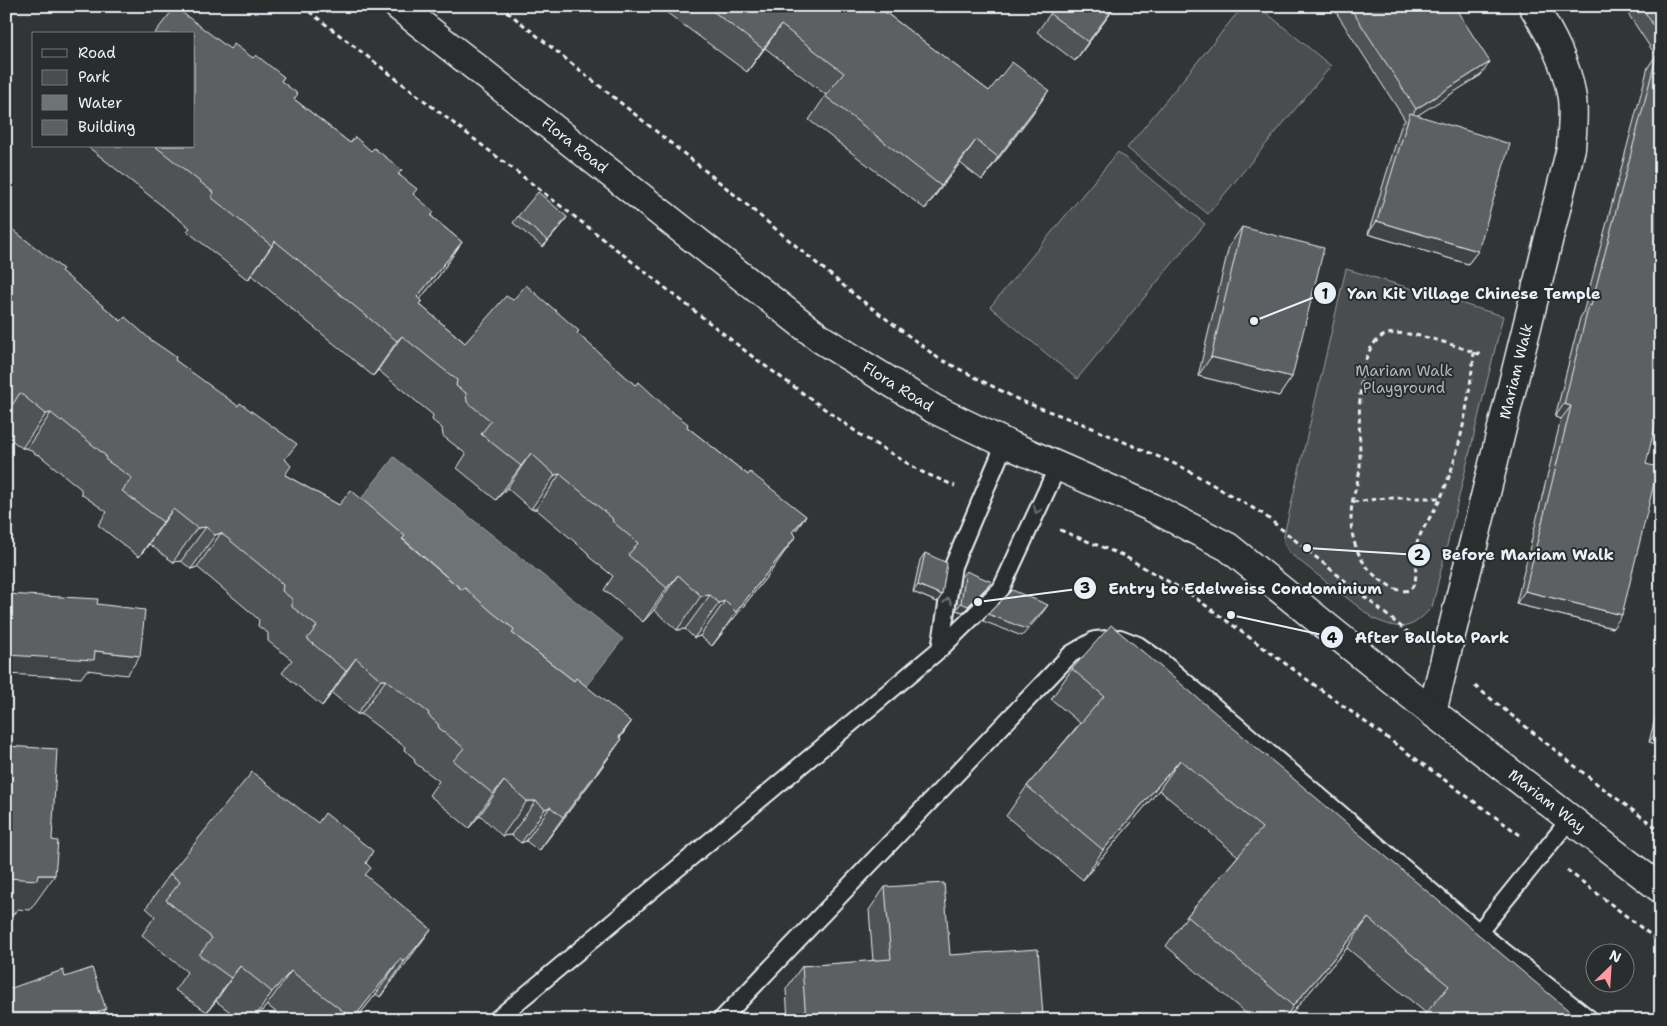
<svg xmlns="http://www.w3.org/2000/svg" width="1667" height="1026" viewBox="0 0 1667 1026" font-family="'Shantell Sans',sans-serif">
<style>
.green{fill:#494d4f;stroke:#989fa4}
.water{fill:#6e7376;stroke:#9fa5aa}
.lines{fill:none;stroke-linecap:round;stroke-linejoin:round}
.lane-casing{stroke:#e8f1f8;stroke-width:20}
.street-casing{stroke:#e8f1f8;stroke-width:31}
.secondary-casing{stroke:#e8f1f8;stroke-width:31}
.path{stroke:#e8f1f8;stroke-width:3;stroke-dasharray:5 4;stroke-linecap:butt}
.lane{stroke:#2a2d2e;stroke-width:16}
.street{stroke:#2a2d2e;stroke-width:28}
.secondary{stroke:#2a2d2e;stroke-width:28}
.wall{fill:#4f5355;stroke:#e8f1f8}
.shaded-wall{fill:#404345;stroke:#e8f1f8}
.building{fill:#5c6063;stroke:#e8f1f8}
.oneway{stroke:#6c7275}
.labels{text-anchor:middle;stroke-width:4;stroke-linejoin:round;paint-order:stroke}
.street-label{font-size:15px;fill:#e8f1f8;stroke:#2a2d2e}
.park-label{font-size:15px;fill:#b0b8bd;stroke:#2a2d2e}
.leader{fill:none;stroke:#e8f1f8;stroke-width:2}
.callout-dot{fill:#e8f1f8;stroke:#2a2d2e;stroke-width:2}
.mark-label{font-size:15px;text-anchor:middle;font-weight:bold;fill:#111}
.callout-label{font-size:16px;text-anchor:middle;font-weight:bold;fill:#e8f1f8;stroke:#2a2d2e;stroke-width:4;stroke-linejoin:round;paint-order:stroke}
</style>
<rect width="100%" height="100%" fill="#323536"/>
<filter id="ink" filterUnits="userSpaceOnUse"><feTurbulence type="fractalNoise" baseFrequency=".02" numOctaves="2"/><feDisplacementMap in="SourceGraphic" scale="10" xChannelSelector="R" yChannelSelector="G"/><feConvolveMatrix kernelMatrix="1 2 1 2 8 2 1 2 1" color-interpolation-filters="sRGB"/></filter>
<g filter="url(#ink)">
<!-- green -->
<path class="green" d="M1243,6H1258L1331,66L1208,214L1127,148Z
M1118,152L1205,224L1077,379L990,307Z
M1346,269L1503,316L1432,607C1411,630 1403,631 1374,619L1292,555C1286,549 1283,544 1284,535Z"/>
<!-- water -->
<path class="water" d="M394,457L623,639L576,699L346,518Z"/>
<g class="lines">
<!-- lane casing -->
<g class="lane-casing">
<path id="lane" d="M940,649L953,566L1005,443
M1479,932L1571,818
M496,1020L940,649L1001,589L1058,466
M721,1020L1071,654L1095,640L1120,638L1138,645L1162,662L1479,932L1591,1020"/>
</g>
<!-- street casing -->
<g class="street-casing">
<g id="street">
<path id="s1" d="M1432,712L1571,148C1572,132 1574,114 1572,98C1567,64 1551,35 1533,6"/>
</g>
</g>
<!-- secondary casing -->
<g class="secondary-casing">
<g id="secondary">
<path id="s2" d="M398,6L821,339L934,409L1005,443L1151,507L1228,547L1432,712L1661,889"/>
</g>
</g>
<!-- path -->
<path class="path" d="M302,6L597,234L753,357L862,436L922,472L955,486
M500,6L723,185L856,296L938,358L1019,400L1083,424L1182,467L1263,514L1415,638
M1474,352C1469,400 1461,450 1442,495C1435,512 1421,528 1416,546C1411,562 1422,577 1410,590C1399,593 1390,586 1382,581C1356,563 1348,533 1352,504C1354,491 1359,480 1360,467C1361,437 1351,348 1385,335C1406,327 1463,348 1484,356
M1353,502L1386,498H1441
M1060,530L1124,556L1190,594L1520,835
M1475,686L1601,787L1661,831
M1567,870L1661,943"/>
<!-- lane -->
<use href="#lane" class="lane"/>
<!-- street -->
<use href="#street" class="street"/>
<!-- secondary -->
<use href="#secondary" class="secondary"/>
</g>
<!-- wall -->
<path class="wall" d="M658,6H877L989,91L1049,90L1033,113L982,180L960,163L925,209L809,120L826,95L765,48L747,72Z
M1116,6L1075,61L1037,32L1050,14Z
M1332,6H1454L1481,75L1417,115L1478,251L1468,264L1368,234L1401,126L1405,120Z
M1623,6H1661V48L1654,53Z
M230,49L253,58L284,77L281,81L294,99L350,143L399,174L413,194L431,216L462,242L438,277L420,299L422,301L419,304L465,343L513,300L577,334L635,385L687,427L748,475L806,516L794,533L772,570L712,646L700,636L694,638L685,629L677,630L654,610L643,622L604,590L613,576L589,557L588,553L536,509H531L507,488L496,500L457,468L466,454L443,436L442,428L432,420L433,415L378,370L373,376L251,275L248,280L187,231L190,228L87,146H194Z
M1657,54L1646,464L1613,628L1516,604L1561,419L1555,417L1580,318L1583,313L1648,67Z
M518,216L567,217L543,247L513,223Z
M1242,227L1292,377L1279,396L1198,376L1229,246Z
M6,228L121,321L175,360L286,460L285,475L339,505L403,539L512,633L574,681L631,722L620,738L621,740L597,774L539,851L526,841L521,843L511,835L502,836L480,815L469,828L429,795L439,781L415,763L414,758L404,750L405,747L361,714H357L332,693L322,706L282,673L292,660L268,641V633L258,626L259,620L247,609L197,567L191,569L181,561L173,562L149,544L139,557L98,525L107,512L81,494V489L38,454L37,455L27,448H22L6,436Z
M925,553L942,595L937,602L913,592L920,560Z
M966,571L987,588L963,612L956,610L961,577Z
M1072,669L1580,1020L1426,1013L1347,948L1286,1020H1254L1166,946L1187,916L1238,856L1159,790L1083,880L1006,816L1027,786L1080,723L1051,699Z
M1661,695V745L1649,742Z
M366,863L365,876L431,929L406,963L380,997L376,994L355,1020H286L267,1005L254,1020H240L216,1001L207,1012L175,990L187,972L142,935L155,916L146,908L170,874Z
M885,887L950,955L1043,1016L1041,1020H788L786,989L802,966L873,961L869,910Z"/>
<!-- shaded-wall -->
<path class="shaded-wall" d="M1115,6H1116L1075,61L1088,42Z
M781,25L765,48L747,72L763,49Z
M1661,43V48L1654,53Z
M1490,62L1481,75L1407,122L1416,109Z
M1049,90L1033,113L982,180L998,157Z
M976,140L960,163L925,209L941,186Z
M567,217L563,224L543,247L548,241Z
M1377,221L1478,251L1468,264L1368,234Z
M275,241L251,275L248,280L272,246Z
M462,242L438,277L393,332L417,297Z
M402,336L378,370L373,376L397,341Z
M1211,357L1292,377L1279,396L1198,376Z
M1564,404L1571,406L1561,419L1555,417Z
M51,413L27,448H22L46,414Z
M531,453L507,488L496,500L521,466Z
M560,474L536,509H531L555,475Z
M173,509L149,544L139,557L163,522Z
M806,516L782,551L792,532Z
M206,527L181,561L173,562L197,528Z
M221,533L197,567L191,569L215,535Z
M796,536L772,570L712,646L736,612Z
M678,575L654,610L643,622L667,588Z
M992,582L987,588L963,612L956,610L961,603Z
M918,585L942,595L937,602L913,592Z
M1525,591L1622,615L1613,628L1516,604Z
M710,595L685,629L677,630L701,596Z
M725,601L700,636L694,638L719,603Z
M1048,605L1043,612L1022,636L983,621L988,614Z
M95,651L140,656L127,675L87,670L81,678L6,674V655Z
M356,658L332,693L322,706L346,671Z
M381,680H386L361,714H357Z
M631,722L607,756L619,737Z
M1659,729H1661V745L1649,742Z
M621,740L597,774L539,851L563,817Z
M1180,760L1159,790L1083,880L1103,850Z
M504,781L480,815L469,828L493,794Z
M527,801H536L511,835L502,836Z
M550,807L526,841L521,843L545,809Z
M38,875H55L30,910L17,909L13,915L6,914V878Z
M1368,918L1347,948L1286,1020H1284L1293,1006Z
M431,929L406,963L380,997L404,962Z
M400,959L376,994L355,1020H352Z
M240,966L216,1001L207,1012L231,978Z
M291,971L267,1005L254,1020H253L272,992Z
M106,1009L99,1020H90L95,1013Z
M1043,1016L1041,1020H991Z"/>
<!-- building -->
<path class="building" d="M706,6H877L989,91L1012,62L1049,90L998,157L976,140L941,186L825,96L844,73L781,25L763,49Z
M1056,6H1115L1088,42L1050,14Z
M1349,6H1454L1490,62L1416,109Z
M1641,6H1661V37Z
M175,7L230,49L234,44L253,58L256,55L284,77L281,81L298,94L294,99L350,143L355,137L371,151L374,148L402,170L398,174L417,189L413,194L434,212L431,216L462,242L417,297L422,301L419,304L465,343L506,296L513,300L526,285L579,331L577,333L635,385L639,382L667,408L688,424L687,427L748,475L750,472L806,516L792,532L796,536L736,612L725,601L719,603L710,595L701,596L678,575L667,588L628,555L638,543L613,522L612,518L560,474L555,475L531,453L521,466L481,434L491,421L467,402L466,393L456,386L457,380L402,336L397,341L275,241L272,246L211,197L214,193L155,146H194V34H154Z
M1657,54L1661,55V401L1646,464L1658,467L1622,615L1525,591L1571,406L1564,404L1589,305L1591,306Z
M1410,113L1510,144L1478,251L1377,221Z
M538,192L567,217L548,241L518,216Z
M8,226L63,269L61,271L121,321L125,317L151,340L176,357L175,360L238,406L240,403L297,444L285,459L291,466L285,475L339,505L351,490L405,536L402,539L462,590L465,588L493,613L514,629L512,633L574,681L576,678L631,722L619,737L621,740L563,817L550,807L545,809L536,801H527L504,781L493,794L453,761L464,748L439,728L438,724L428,715L429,713L386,680H381L356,658L346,671L307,639L317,626L292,607V599L282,591L283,585L271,574L221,533L215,535L206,527L197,528L173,509L163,522L122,491L132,478L106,460L105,455L62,420L61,421L51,413L46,414L20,393L11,407L6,403V228Z
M1242,227L1324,248L1292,377L1211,357Z
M925,553L947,563L942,595L918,585Z
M966,571L992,582L968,606L961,603Z
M1012,590L1048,605L1026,629L988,614Z
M6,594L98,599L97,604L145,610L140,656L95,651L94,660L6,655Z
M1111,625L1580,1020H1420L1449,986L1368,918L1293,1006L1187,916L1262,828L1180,760L1103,850L1027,786L1104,696L1072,669Z
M1661,720V729H1659Z
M6,746L57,749L52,840L58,841L55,875H38L37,880L6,878Z
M252,772L318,823L325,813L373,851L366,863L371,868L365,875L431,929L404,962L400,959L353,1019L291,971L272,992L240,966L231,978L199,955L212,938L166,900L180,882L170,874Z
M944,883L950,955L1038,949L1043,1016L991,1020H806L802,966L891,959L885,887Z
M92,968L106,1009L95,1013L97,1020H6V990L63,970L65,977Z"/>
<!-- one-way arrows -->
<defs><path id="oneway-chevron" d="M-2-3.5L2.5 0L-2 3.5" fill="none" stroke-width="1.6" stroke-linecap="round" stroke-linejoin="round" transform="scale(1.25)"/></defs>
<g class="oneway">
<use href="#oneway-chevron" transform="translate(1037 510) rotate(115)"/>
<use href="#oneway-chevron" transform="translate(948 601) rotate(-81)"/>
</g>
</g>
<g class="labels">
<!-- street labels -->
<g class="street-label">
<text dy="5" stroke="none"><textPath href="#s2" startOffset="225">Flora Road</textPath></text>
<text dy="5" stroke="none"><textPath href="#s1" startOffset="351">Mariam Walk</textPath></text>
<text dy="5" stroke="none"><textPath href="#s2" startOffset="629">Flora Road</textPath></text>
<text dy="5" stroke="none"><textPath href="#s2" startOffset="1404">Mariam Way</textPath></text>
</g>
<!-- park labels -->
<g class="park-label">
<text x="1404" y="376">Mariam Walk<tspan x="1404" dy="17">Playground</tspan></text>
</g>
</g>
<!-- callouts -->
<path class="leader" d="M1254 321L1325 293M1307 548L1419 555M978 602L1085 588M1231 615L1332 637"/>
<g class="callout-dot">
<circle cx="1254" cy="321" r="5"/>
<circle cx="1307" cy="548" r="5"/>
<circle cx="978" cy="602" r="5"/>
<circle cx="1231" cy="615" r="5"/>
<circle cx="1325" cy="293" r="12"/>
<circle cx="1419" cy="555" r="12"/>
<circle cx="1085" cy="588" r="12"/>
<circle cx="1332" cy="637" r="12"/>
</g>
<g class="mark-label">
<text x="1325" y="299">1</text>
<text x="1419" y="560">2</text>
<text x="1085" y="593">3</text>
<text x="1332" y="643">4</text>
</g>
<g class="callout-label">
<text x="1474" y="299">Yan Kit Village Chinese Temple</text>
<text x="1528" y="560">Before Mariam Walk</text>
<text x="1245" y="594">Entry to Edelweiss Condominium</text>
<text x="1432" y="643">After Ballota Park</text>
</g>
<!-- margin -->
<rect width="1667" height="1026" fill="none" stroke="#2a2d2e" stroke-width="25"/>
<rect x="12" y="12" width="1642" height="1001" fill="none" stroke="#e8f1f8" stroke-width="2" filter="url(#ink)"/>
<!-- legend -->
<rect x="32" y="32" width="162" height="115" fill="#2a2d2e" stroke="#767b7f"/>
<rect x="42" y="49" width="25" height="8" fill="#2a2d2e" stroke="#767b7f"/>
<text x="78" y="58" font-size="15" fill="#e8f1f8">Road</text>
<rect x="42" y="70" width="25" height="15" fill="#494d4f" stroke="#767b7f"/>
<text x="78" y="82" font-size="15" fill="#e8f1f8">Park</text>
<rect x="42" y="95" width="25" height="15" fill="#6e7376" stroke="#767b7f"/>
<text x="78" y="108" font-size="15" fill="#e8f1f8">Water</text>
<rect x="42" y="120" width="25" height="15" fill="#5c6063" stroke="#767b7f"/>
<text x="78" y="132" font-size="15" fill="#e8f1f8">Building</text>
<!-- north arrow -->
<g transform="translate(1610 968) rotate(25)"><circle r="24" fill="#2a2d2e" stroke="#767b7f"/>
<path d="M0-4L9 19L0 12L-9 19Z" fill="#ff9aa2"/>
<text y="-8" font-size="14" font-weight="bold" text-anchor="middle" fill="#e8f1f8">N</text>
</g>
</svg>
